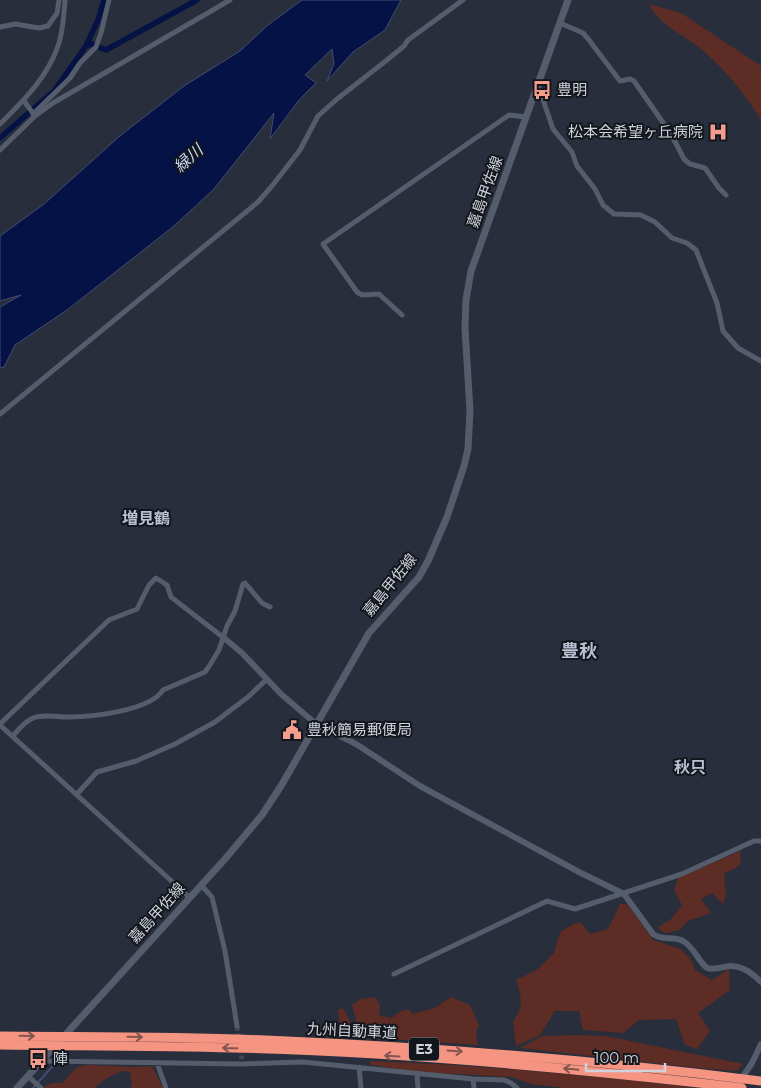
<svg xmlns="http://www.w3.org/2000/svg" width="761" height="1088" viewBox="0 0 761 1088" font-family="Montserrat,'Noto Sans JP',sans-serif">
<style>
.green{fill:#5d2c24}
.water{fill:#051245;stroke:#424c72}
.lines{fill:none;stroke-linecap:round;stroke-linejoin:round}
.stream{stroke:#424c72;stroke-width:2}
.canal{stroke:#051245;stroke-width:5.5}
.minor-tunnel{stroke:#414754;stroke-width:5;stroke-dasharray:5 2.5;stroke-linecap:butt}
.minor{stroke:#555c6b;stroke-width:5}
.tertiary{stroke:#555c6b;stroke-width:6}
.secondary{stroke:#555c6b;stroke-width:7}
.motorway{stroke:#f69482;stroke-width:9}
.oneway{stroke:#84554f}
.labels{text-anchor:middle;stroke-width:4;stroke-linejoin:round;paint-order:stroke}
.shield{fill:#13161c;stroke:#979aa2;stroke-width:1}
.shield-label{font-size:14px;font-weight:bold;fill:#cfd3dc}
.poi-label{font-size:15px;fill:#cfd3dc;stroke:#13161c;text-anchor:start}
.street-label{font-size:15px;fill:#cfd3dc;stroke:#13161c}
.water-label{font-size:16px;font-style:italic;fill:#ccdbfe;stroke:#13161c}
.neighbourhood-label{font-size:16px;font-weight:bold;fill:#b8c0d2;stroke:#13161c}
.quarter-label{font-size:18px;font-weight:bold;fill:#b8c0d2;stroke:#13161c}
</style>
<rect width="100%" height="100%" fill="#282e3c"/>
<!-- green -->
<path class="green" d="M649,4L681,13L761,66V120C745,94 725,69 701,49C684,35 659,25 649,4Z
M740,851L741,859L739,866L724,874L726,895L723,904L712,893L701,899L711,913L688,921L679,930L666,933L657,928L671,919L682,905L674,891L678,878Z
M620,904H627L653,940L680,949L690,958L695,970L712,980L729,969L730,990L698,1013L710,1031L697,1049L685,1045L676,1019L639,1020L623,1033L583,1030L579,1011H555L540,1035L516,1046L513,1021C524,1006 522,997 516,980L538,969L554,953L560,932L576,923H581L590,934L608,929Z
M375,997L380,1005L379,1015L391,1018L403,1010H410L412,1014L435,1008L451,997L470,1005L479,1025L476,1032L478,1045L314,1034L313,1030L340,1026L338,1010L343,1008L354,1029L358,1027L352,1005L361,999Z
M581,1035L606,1036L743,1064L737,1071L708,1069L520,1048L542,1036Z
M370,1061C480,1065 589,1075 698,1088H565L531,1084L512,1077L420,1072L383,1067L382,1066L370,1065Z
M88,1065L139,1067L152,1066L163,1088H130L132,1083L130,1072L122,1071L107,1078L94,1088H43L51,1083H62L77,1067Z"/>
<!-- water -->
<path class="water" d="M302,0H401L385,30L353,52L327,81L334,64L332,49L305,75L316,83L299,100L270,139L274,113L214,189L174,226L67,310L15,345L4,367L0,368V307L21,295L0,301V236L44,204L121,135L184,86L240,51L268,25Z"/>
<g class="lines">
<!-- stream -->
<path class="stream" d="M33,1088L61,1057"/>
<!-- canal -->
<path class="canal" d="M86,46L92,44L106,50L197,0
M0,138L54,91L86,46L98,20L104,0"/>
<!-- minor-tunnel -->
<path class="minor-tunnel" d="M237,1026L242,1059"/>
<!-- minor -->
<path class="minor" d="M560,23L583,33L589,40L620,81L630,79L634,81L671,134L684,159L690,164L705,168L719,188L726,195
M0,27L15,24L39,28L48,26L57,13L59,0
M538,85L553,129L572,152L577,166L595,189L603,205L614,214L641,215L655,222L672,238L687,243L696,250L717,303L723,331L738,348L761,361
M24,101L35,116
M33,114L70,78L80,63L96,47L101,33L109,0
M0,124C23,101 47,78 58,46C63,32 64,15 65,0
M0,150L35,116L53,103L230,0
M402,315L379,294L362,295L357,292L323,244L509,115L526,117
M0,414L258,202L272,186L300,150L318,116L337,99L387,60L404,46L408,40L463,0
M0,724L109,620L137,609L149,585L156,578L167,585L171,597L224,638
M0,725L189,897
M13,736C19,729 24,722 33,718C44,714 56,717 68,717C91,717 150,711 163,690L205,672L208,668L219,650L227,626L235,611L243,584L245,583L262,603L270,607
M77,794L97,772L136,761L175,744L215,722L248,697L267,679
M201,885L212,897L225,951L237,1026
M394,974L547,901L575,909L682,874L754,841H761
M42,1061L242,1064L303,1062L473,1079L504,1080L511,1083L517,1088
M157,1063L166,1088
M359,1067L361,1088
M417,1074L418,1088
M28,1076L41,1088
M473,1079L474,1088"/>
<!-- tertiary -->
<path class="tertiary" d="M224,638L242,653L281,694L316,724L356,744L420,786L579,872L624,894L653,934C662,941 674,936 683,941C694,947 698,961 707,968C714,970 717,968 724,967C739,963 751,972 761,982
M740,1081L752,1063L761,1044"/>
<!-- secondary -->
<path class="secondary" d="M17,1088L225,859L262,815L281,786L369,633L419,577L428,561L447,517L464,466L468,449L470,411L465,328L466,300L471,271L568,0"/>
<!-- motorway -->
<path class="motorway" d="M0,1036C96,1037 192,1036 287,1041C446,1048 604,1061 761,1081
M0,1045C78,1046 156,1046 234,1048C404,1052 573,1068 742,1088"/>
</g>
<!-- one-way arrows -->
<defs><path id="oneway-shaft" d="M-6 0H5M1.5-3L5.5 0L1.5 3" fill="none" stroke-width="1.6" stroke-linecap="round" stroke-linejoin="round" transform="scale(1.25)"/></defs>
<g class="oneway">
<use href="#oneway-shaft" transform="translate(27 1036) rotate(1)"/>
<use href="#oneway-shaft" transform="translate(135 1037) rotate(1)"/>
<use href="#oneway-shaft" transform="translate(230 1048) rotate(-179)"/>
<use href="#oneway-shaft" transform="translate(455 1051) rotate(4)"/>
<use href="#oneway-shaft" transform="translate(392 1056) rotate(-177)"/>
<use href="#oneway-shaft" transform="translate(571 1069) rotate(-175)"/>
</g>
<!-- icons -->
<defs>
<g id="bus-bare" transform="scale(1.5)"><path d="M-5-6H5V4H4V6H2V4H-2V6H-4V4H-5ZM-3.5-4V0h7V-4ZM-3.5 1.2v1.5H-2V1.2ZM2 1.2v1.5H3.5V1.2Z" fill="#f49d8d" stroke="#13161c" stroke-width="2.5" paint-order="stroke"/></g>
<g id="hospital-bare" transform="scale(1.5)"><path d="M-5-5h3v3.5h4V-5h3V5h-3V1.5h-4V5h-3Z" fill="#f49d8d" stroke="#13161c" stroke-width="2.5" paint-order="stroke"/></g>
<g id="civic-bare" transform="scale(1.5)"><path d="M-.6-6.5H3V-4.5H.6V-3L4-1V1h2V6H-6V1h2V-1L-.6-3ZM-1.2 2.5V6h2.4V2.5Z" fill="#f49d8d" stroke="#13161c" stroke-width="2.5" paint-order="stroke"/></g>
</defs>
<g fill-rule="evenodd">
<use href="#bus-bare" x="542" y="90"/>
<use href="#hospital-bare" x="718" y="132"/>
<use href="#civic-bare" x="292" y="730"/>
<use href="#bus-bare" x="38" y="1059"/>
</g>
<g class="labels">
<!-- shield labels -->
<rect class="shield" x="409" y="1037.5" width="30" height="23" rx="4"/>
<g class="shield-label">
<text x="424" y="1054">E3</text>
</g>
<!-- poi labels -->
<g class="poi-label">
<text x="557" y="95">豊明</text>
<text x="703" y="137" text-anchor="end">松本会希望ヶ丘病院</text>
<text x="307" y="735">豊秋簡易郵便局</text>
<text x="53" y="1064">陣</text>
</g>
<!-- street labels -->
<g class="street-label">
<text transform="translate(485 192) rotate(-70)" y="5">嘉島甲佐線</text>
<text transform="translate(390 585) rotate(-51)" y="5">嘉島甲佐線</text>
<text transform="translate(157 913) rotate(-48)" y="5">嘉島甲佐線</text>
<text transform="translate(352 1031) rotate(3)" y="5">九州自動車道</text>
</g>
<!-- water labels -->
<g class="water-label">
<text transform="translate(188 158) rotate(-42)" y="6">緑川</text>
</g>
<!-- neighbourhood labels -->
<g class="neighbourhood-label">
<text x="146" y="524">増見鶴</text>
<text x="690" y="773">秋只</text>
</g>
<!-- quarter labels -->
<g class="quarter-label">
<text x="579" y="657">豊秋</text>
</g>
</g>
<!-- scale -->
<path d="M586 1063v8h79v-8" fill="none" stroke="#cfd3dc" stroke-width="2.5"/>
<text x="594" y="1063" font-size="15" fill="#cfd3dc" stroke="#13161c" stroke-width="4" paint-order="stroke">100 m</text>
</svg>
